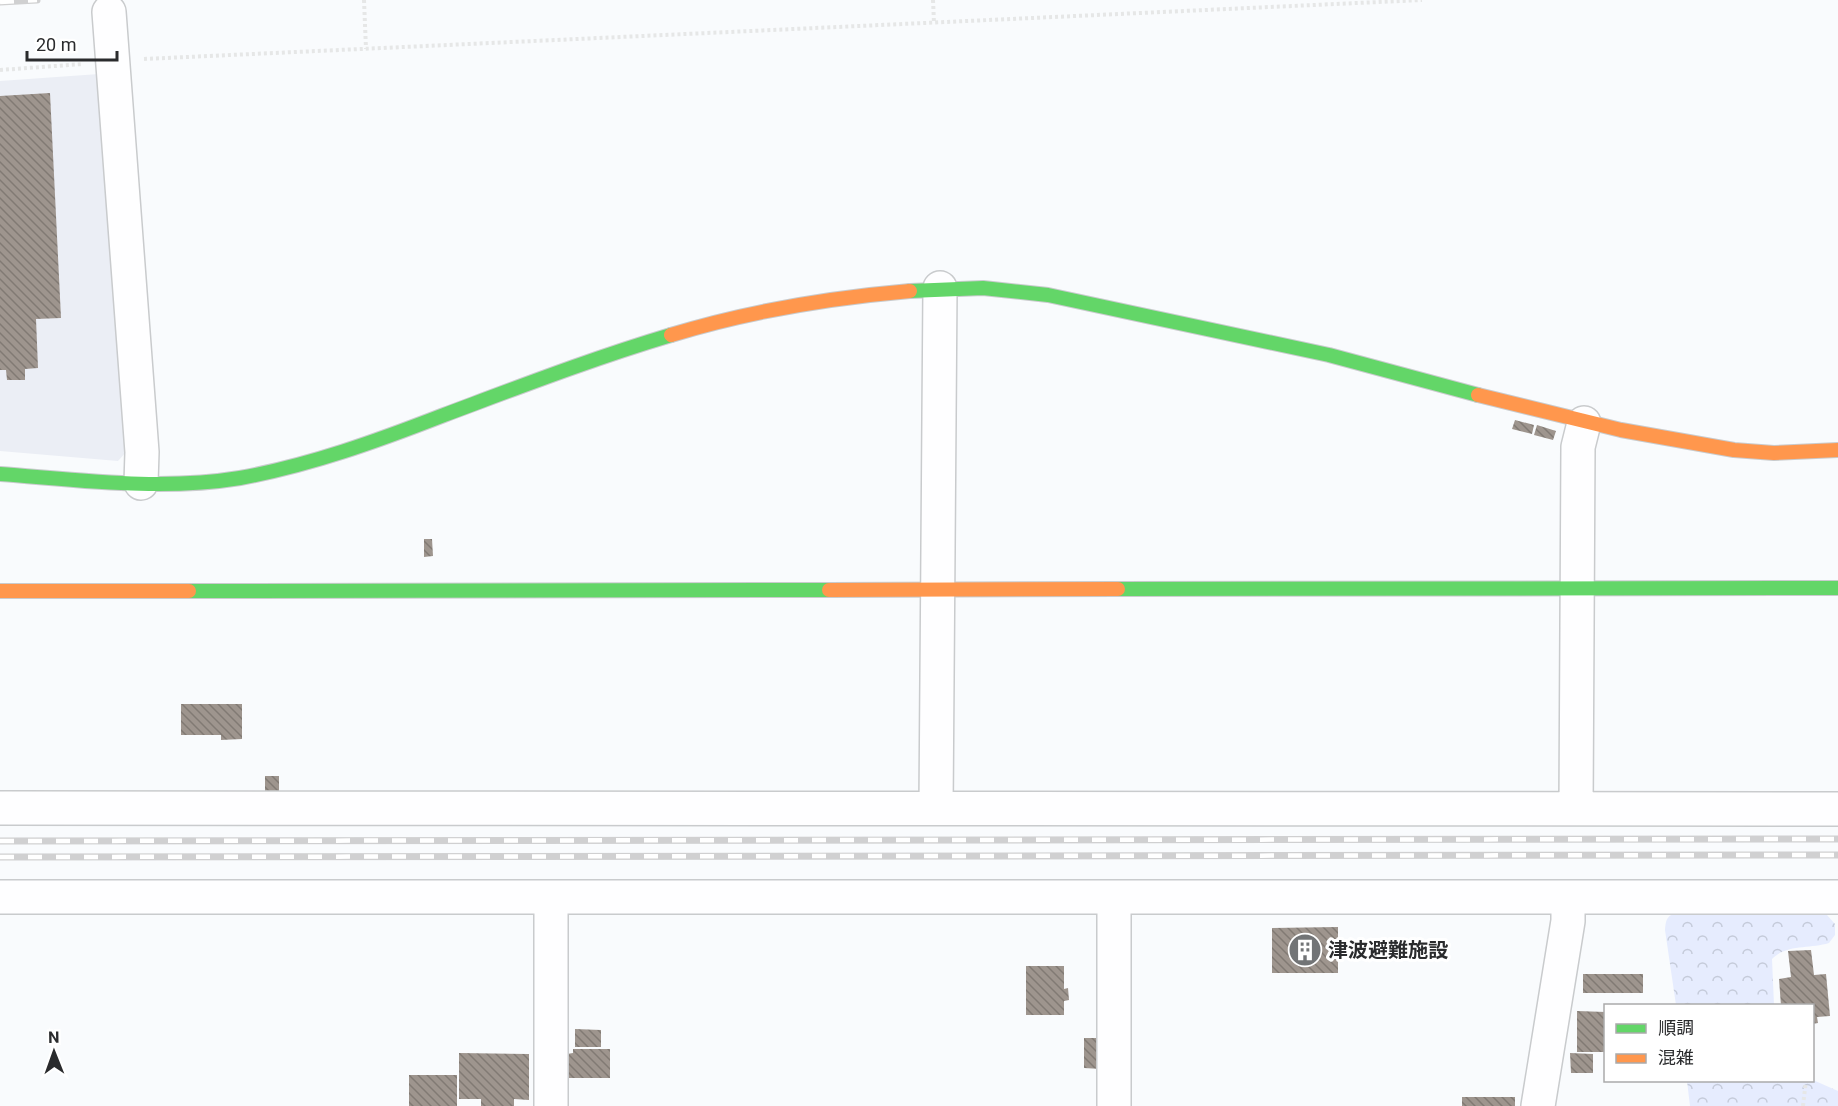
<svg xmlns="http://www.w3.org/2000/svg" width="1838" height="1106" viewBox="0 0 1838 1106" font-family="Roboto,'Noto Sans JP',sans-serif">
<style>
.built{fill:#ebeef5}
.forest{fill:url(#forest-crowns)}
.building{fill:url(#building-back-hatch)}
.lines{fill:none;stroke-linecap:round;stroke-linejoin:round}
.street-casing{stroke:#c9cbcd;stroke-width:36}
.fast-casing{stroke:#c9cbcd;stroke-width:16}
.slow-casing{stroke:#c9cbcd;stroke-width:16}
.path{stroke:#e6e7e7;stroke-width:4;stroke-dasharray:3 3;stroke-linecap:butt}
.street{stroke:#fefeff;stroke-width:33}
.fast{stroke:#63d668;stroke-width:14}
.slow{stroke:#ff974d;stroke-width:14}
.rail-casing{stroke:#d0d0d1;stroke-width:7}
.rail{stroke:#fff;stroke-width:4.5;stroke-dasharray:14;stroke-linecap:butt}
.labels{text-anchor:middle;stroke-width:6;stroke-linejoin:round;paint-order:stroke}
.poi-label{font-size:20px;font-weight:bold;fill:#2a2b2d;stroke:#fff;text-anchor:start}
</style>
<defs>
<pattern id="forest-crowns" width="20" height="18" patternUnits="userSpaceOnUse" patternTransform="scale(1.5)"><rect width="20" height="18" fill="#e6ecfe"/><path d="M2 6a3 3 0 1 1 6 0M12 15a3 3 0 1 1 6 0" fill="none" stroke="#c5cbda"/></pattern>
<pattern id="building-back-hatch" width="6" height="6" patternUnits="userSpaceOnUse" patternTransform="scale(1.5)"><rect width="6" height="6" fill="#9e958e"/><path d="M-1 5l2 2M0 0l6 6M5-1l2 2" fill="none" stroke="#817a74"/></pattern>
</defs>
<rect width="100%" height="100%" fill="#f9fbfd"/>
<!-- built -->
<path class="built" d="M99,74L126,452L118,461L0,451V81Z"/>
<!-- forest -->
<path class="forest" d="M1678,913H1817L1827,915L1835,924V935L1829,943C1810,949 1786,944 1772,959L1774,1005H1676L1665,930C1666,919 1667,915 1678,913Z
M1813,1080L1838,1091V1106H1690L1687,1081Z"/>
<!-- building -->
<path class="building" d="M50,93L61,318L36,319L38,368L25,369V380H7L6,370H0V96Z
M1515,420L1534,425L1532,434L1512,429Z
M1537,425L1556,431L1553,440L1534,435Z
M424,539H432L433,556L424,557Z
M181,704H242V739L221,740V735H181Z
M265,776H279V793L265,794Z
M1338,927V973H1272V928Z
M1811,950L1814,975L1826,974L1830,1016L1817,1017L1818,1023L1812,1024V1006H1781L1779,979L1791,977L1788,951Z
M1026,966H1064V989L1068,988L1069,1000L1064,1001V1015H1026Z
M1583,974H1643V993H1583Z
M1577,1011L1606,1012V1052H1577Z
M575,1029L601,1030V1047H575Z
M1084,1038H1101V1069L1084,1068Z
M573,1049H610V1078H567V1054L573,1053Z
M459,1053L529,1054V1100L514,1099V1106H481V1099H459Z
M1570,1053L1593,1054V1073H1571Z
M409,1075H457V1106H409Z
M1462,1097H1515V1106H1462Z"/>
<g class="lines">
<!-- street casing -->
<g class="street-casing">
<path id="street" d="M109,12L142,452L141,483
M0,808L1838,809
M936,808L940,288
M1576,809L1578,447L1584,423
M0,897H1838
M1114,897V1106
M551,1106V897
M1538,1106L1568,921V897"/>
</g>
<!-- fast casing -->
<g class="fast-casing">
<path id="fast" d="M910,291L983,288L1048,295L1329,355L1478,395
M0,474C79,480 161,491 240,478C311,465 377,441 444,415C519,387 594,358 671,335
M1118,589L1838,588
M189,591L829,590"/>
</g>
<!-- slow casing -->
<g class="slow-casing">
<path id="slow" d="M671,335C749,311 829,298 910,291
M1478,395L1621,430L1734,450L1774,453L1838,450
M829,590L1118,589
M0,591H189"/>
</g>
<!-- path -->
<path class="path" d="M364,0L366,49
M933,0L934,23
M144,59L1422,0
M0,70L83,64
M1803,1106L1806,1080"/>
<!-- street -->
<use href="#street" class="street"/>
<!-- fast -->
<use href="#fast" class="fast"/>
<!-- slow -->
<use href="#slow" class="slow"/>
<!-- rail casing -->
<g class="rail-casing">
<path id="rail" d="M0,2L37,0
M0,841L1838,839
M0,857L1838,855"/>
</g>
<!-- rail -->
<use href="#rail" class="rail"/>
</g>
<!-- icons -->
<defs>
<g id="building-disc" transform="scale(1.725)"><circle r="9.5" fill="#727476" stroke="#fff"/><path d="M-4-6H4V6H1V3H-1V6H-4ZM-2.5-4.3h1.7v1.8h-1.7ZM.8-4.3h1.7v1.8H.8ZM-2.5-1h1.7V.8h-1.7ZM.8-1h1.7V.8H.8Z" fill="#fff"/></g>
</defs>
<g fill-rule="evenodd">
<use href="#building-disc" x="1305" y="950"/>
</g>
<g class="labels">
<!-- poi labels -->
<g class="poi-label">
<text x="1328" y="957">津波避難施設</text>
</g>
</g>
<!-- legend -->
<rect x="1604" y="1004" width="210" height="78" fill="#ffffff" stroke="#aaaaab" stroke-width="1.5"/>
<rect x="1616" y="1024" width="30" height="9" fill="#63d668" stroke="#aaaaab" stroke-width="1.5"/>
<text x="1658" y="1034" font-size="18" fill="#2a2b2d">順調</text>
<rect x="1616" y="1054" width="30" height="9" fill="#ff974d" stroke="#aaaaab" stroke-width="1.5"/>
<text x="1658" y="1064" font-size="18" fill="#2a2b2d">混雑</text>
<!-- north arrow -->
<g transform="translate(54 1052) rotate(359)" stroke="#ffffff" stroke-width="4.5" paint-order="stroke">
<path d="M0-4.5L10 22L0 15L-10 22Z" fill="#2a2b2d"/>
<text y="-9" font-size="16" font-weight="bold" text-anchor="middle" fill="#2a2b2d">N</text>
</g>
<!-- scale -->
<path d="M27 51v9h90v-9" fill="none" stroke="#2a2b2d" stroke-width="3"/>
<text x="36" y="51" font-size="18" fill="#2a2b2d" stroke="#ffffff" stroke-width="4.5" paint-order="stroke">20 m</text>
</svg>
